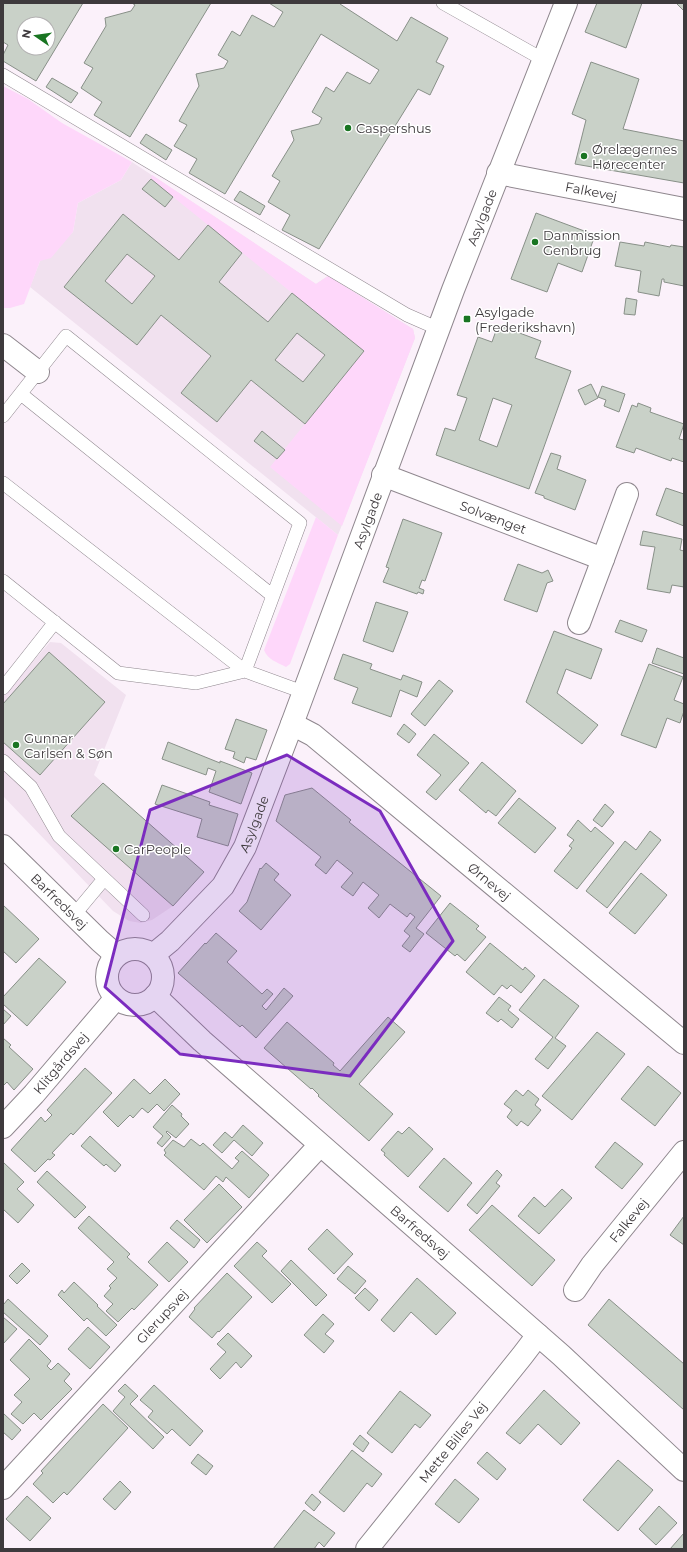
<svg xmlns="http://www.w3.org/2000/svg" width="687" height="1552" viewBox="0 0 687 1552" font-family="Montserrat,sans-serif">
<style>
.built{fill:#f1e1ef}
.green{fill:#fed7fa}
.building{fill:#c9d1c8;stroke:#889088;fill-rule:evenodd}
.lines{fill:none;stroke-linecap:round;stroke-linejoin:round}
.service-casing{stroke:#8f878e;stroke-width:14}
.minor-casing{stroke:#8f878e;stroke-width:24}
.tertiary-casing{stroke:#8f878e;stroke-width:24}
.service{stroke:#fff;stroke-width:13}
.minor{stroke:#fff;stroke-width:22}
.tertiary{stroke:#fff;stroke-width:22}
.marked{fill:#7b2cbf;fill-opacity:0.2;stroke:#7b2cbf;stroke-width:3;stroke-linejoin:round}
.poi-dot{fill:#197522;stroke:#fff;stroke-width:1.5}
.labels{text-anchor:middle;stroke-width:3;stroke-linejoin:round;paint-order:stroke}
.poi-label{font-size:13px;fill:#3e3a3d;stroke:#fff;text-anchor:start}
.street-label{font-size:13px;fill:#3e3a3d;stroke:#fff}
</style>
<rect width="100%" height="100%" fill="#fbf1fa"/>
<!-- built -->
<path class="built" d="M132,162L316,284L328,276L413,329L415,338L338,535L30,287L40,261L73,232L78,203L121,180Z
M50,642L61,643L126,695L94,775L204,872L173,906L152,920L141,923L129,921L113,911L3,796V696Z"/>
<!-- green -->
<path class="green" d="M3,86L28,99L62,123L132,162L121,180L78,203L73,232L51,258L40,261L24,304L10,308H3Z
M152,175L316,284L328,276L413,329L415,338L342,526L270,467L364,351L151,179Z
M316,517L338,535L290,664L286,667C277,662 268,660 264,650Z"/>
<!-- building -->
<path class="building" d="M3,3H83L36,81L3,61V55L8,45L3,42ZM24,24H48V48H24Z
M132,3H211L130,137L94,115L102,102L81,88L93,68L84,63L106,26L105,18L131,11L135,5Z
M269,3H340V4L397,41L411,17L448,38L436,62L444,66L430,95L418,89L319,249L282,230L290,215L268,202L280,181L272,176L294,140L291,131L319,124L322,118L312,112L326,87L334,92L347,72L370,84L379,70L321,34L225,194L189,173L197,159L174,146L187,125L179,121L199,86L196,74L224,68L228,61L218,55L232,31L240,36L252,15L274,27L283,12Z
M597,3H642L626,48L585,32Z
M676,3H684V11Z
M591,62L639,79L623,129L684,141V183L575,164L586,120L572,114Z
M52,78L78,93L71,103L46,87Z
M146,134L172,150L166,160L140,143Z
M151,179L173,197L165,207L142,189Z
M240,191L265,206L260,215L234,200Z
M536,213L595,235L582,272L558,263L547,292L511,279Z
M123,214L179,260L208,225L242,253L219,282L268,322L292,293L364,351L305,424L251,380L217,422L181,393L211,356L161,315L137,345L64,287ZM127,254L155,276L132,304L105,281ZM297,333L325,355L303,382L275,360Z
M620,242L644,246L645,242L670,247L671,245L684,247V286L664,282V279H662L659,296L638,292L641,271L615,266Z
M626,298L637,300L635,315L624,314Z
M498,325L541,341L535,358L571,371L529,489L436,455L445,428L455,431L467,398L457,395L478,337L492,342ZM493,398L512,405L497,447L479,440Z
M591,384L598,398L585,405L578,390Z
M602,386L625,394L619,412L604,406L606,400L598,397Z
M638,403L651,408L650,412L684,424L679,439L684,440V462L672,458L671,461L636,448L634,453L616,447L632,405L637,407Z
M262,431L285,450L277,459L254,441Z
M551,453L561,456L557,469L586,480L575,510L544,498V496L535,493Z
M666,488L684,494V526L656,515Z
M403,519L442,533L425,581L422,580L419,588L424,590L423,594L418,592L417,594L383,582L389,568L386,567Z
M643,531L682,539L680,550L684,551V587L672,585L670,593L647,589L655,547L640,545Z
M518,564L542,573L548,570L553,581L547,583L537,612L504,600Z
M376,602L408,612L393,652L363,641Z
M620,620L647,630L642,642L615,632Z
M554,631L602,649L591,679L566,669L557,693L598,725L582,744L526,702Z
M657,648L684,658V674L652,663Z
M49,652L105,702L40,775L3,742V704Z
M343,654L372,664L370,669L401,680L403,675L422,682L417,697L400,690L391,717L352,703L358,688L334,679Z
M649,664L683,677L674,700L684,704V711L680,723L667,718L656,748L621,735Z
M439,680L453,691L425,726L411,714Z
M236,719L267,730L256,760L246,757L244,763L233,758L235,752L225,749Z
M404,724L416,734L409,743L397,734Z
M434,734L469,763L436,800L426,792L441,775L417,755Z
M168,742L220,763V761L252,773L241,804L209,792L216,771L208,768L206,775L162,759Z
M482,762L516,791L496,816L488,810L486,813L459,790Z
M103,783L204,872L173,906L71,816Z
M162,785L210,802L209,805L238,814L228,846L197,837L202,819L155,804Z
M312,788L351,820L349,822L441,896L416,928L424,934L410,952L402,946L410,936L404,931L415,917L410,913L407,917L390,904L379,918L368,908L379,895L363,882L353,896L341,887L353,873L337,860L326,874L315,865L321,857L276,821L285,795Z
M519,798L556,828L535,853L498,823Z
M605,804L614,812L602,827L593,820Z
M578,820L591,832L595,827L614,843L577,889L554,871L572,848L569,846L574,840L567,835Z
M650,831L661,840L607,908L586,891L625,841L636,850Z
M266,863L279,874L274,880L291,895L261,930L239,911L247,902L260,868L261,869Z
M641,873L667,895L635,934L609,913Z
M450,903L479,926L476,929L486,937L465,961L457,954L455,956L426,933Z
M3,905L39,939L16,963L3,951Z
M216,933L237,951L227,962L262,994L267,989L273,994L262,1006L266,1010L284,988L293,996L256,1038L242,1025L240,1027L178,973L205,943L206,944Z
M490,943L523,970L525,967L535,976L521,993L511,985L507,989L502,985L494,995L466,972Z
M39,958L66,982L27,1026L3,1004V997Z
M544,979L579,1006L555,1038L566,1046L548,1069L535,1059L553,1037L519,1010Z
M499,997L511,1006L508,1010L519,1019L512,1028L501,1019L498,1022L486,1013Z
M3,1009L11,1016L3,1025Z
M388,1017L405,1032L359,1084L393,1114L369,1141L318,1096L319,1095L312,1088L311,1089L264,1048L287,1022L334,1063L333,1065L340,1071Z
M597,1032L625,1054L572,1120L542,1096Z
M3,1038L11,1045L9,1047L33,1069L14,1090L7,1082L3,1086Z
M648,1066L681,1093L655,1126L621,1099Z
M85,1068L112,1093L73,1135L71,1133L52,1153L55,1155L50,1160L48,1159L35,1172L11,1150L41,1117L45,1122L52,1115L47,1110Z
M134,1079L150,1094L165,1079L180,1094L164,1111L157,1104L148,1113L142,1108L133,1118L130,1115L118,1127L103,1112Z
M516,1090L523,1096L528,1090L539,1099L535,1105L541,1110L528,1126L521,1121L517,1126L507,1117L512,1110L504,1104Z
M172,1105L182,1114L181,1116L189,1124L176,1138L167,1131L166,1132L171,1137L162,1147L157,1143L163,1136L153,1127Z
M243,1125L263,1143L252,1156L234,1140L222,1153L213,1145L225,1132L232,1138Z
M409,1127L433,1149L408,1177L384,1155L385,1153L381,1150L398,1131L402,1134Z
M90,1136L121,1165L115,1172L106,1164L104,1166L81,1146Z
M191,1139L200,1146L203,1143L232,1169L239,1161L235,1158L242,1151L269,1175L249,1198L226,1177L223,1182L216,1176L204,1190L164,1155L166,1153L164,1150L173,1140L184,1147Z
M615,1142L643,1164L622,1189L595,1167Z
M444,1158L472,1183L448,1212L419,1187Z
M3,1162L24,1182L17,1189L34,1205L18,1223L3,1209Z
M497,1170L502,1175L496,1183L500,1186L477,1214L467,1205Z
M47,1171L86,1207L75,1218L37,1182Z
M219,1184L242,1207L207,1243L184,1220Z
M562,1189L572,1198L539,1234L518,1216L534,1197L545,1207Z
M492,1205L555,1260L532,1286L469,1230Z
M89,1216L130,1254L127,1257L158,1285L134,1310L132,1308L118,1322L106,1311L113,1304L104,1296L111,1288L109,1286L117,1278L107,1269L114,1262L78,1228Z
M684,1216V1245L670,1235Z
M177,1220L200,1240L194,1248L170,1228Z
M327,1229L353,1254L334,1274L308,1249Z
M167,1242L188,1262L169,1282L148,1262Z
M257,1242L267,1251L262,1256L291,1284L272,1303L234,1266Z
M291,1260L327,1295L316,1306L281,1271Z
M22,1263L30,1271L17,1284L9,1276Z
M348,1266L366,1281L355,1294L337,1279Z
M227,1273L252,1297L219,1332L218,1331L212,1338L189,1317L195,1309L194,1308Z
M417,1278L456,1313L436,1335L411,1312L394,1332L381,1320Z
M74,1282L98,1305L97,1306L117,1325L106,1336L87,1318L84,1321L58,1295L62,1290L64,1293Z
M365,1288L378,1300L369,1311L355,1298Z
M8,1299L48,1336L40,1345L3,1312V1303L4,1304Z
M609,1299L684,1364V1410L588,1325Z
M323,1314L334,1324L325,1334L334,1341L324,1353L304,1335Z
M3,1317L17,1329L3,1344Z
M88,1327L110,1347L90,1369L68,1349Z
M228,1333L252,1356L241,1368L236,1362L220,1379L210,1369L226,1352L217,1344Z
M29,1339L51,1361L47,1366L51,1370L58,1363L70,1374L64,1381L72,1389L41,1420L34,1413L23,1424L11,1414L22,1402L14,1395L30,1379L10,1360Z
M125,1384L138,1396L130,1404L164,1437L153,1449L113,1411L125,1397L118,1391Z
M154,1385L203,1431L190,1446L172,1429L167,1434L148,1417L153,1411L140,1400Z
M544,1390L580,1423L561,1445L538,1424L520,1444L506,1433Z
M400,1391L431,1415L420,1428L415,1424L392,1453L367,1433Z
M103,1404L128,1428L67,1495L64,1492L53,1503L33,1484L43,1473L41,1471Z
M3,1413L21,1430L12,1440L3,1432Z
M360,1435L369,1443L363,1452L353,1444Z
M352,1450L382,1474L372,1487L367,1483L344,1512L319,1492Z
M487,1452L506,1469L497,1480L477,1463Z
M198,1454L213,1466L206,1475L191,1463Z
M618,1460L653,1490L618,1531L583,1500Z
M455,1479L479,1499L459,1523L435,1504Z
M120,1481L131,1492L115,1510L103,1499Z
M312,1494L321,1502L314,1511L305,1503Z
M27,1496L51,1518L30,1541L6,1519Z
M659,1506L677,1523L656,1545L639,1529Z
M304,1510L335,1533L324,1547L319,1542L314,1549H273Z
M684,1533V1549H670Z"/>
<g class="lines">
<!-- service casing -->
<g class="service-casing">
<path id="service" d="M443,3L544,60
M3,75L407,315L439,329
M21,394L273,596
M3,416L66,336L300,523L245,671L196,683L118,673L3,581
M3,483L245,671L303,692
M3,688L55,622
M3,761L31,787L59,836L143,915
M74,915L104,879"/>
</g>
<!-- minor casing -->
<g class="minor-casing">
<g id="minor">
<path id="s1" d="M498,173L684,209"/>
<path d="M3,345L38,372"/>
<path id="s2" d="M383,475L603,559L579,623"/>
<path d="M603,559L627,494"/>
<path id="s3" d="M292,724L313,735L684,1043"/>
<path id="s4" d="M153,955L170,941L223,886L245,847L292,724L453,290L566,3"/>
<path id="s5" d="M3,1127L34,1094L116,998"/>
<path id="s6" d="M575,1290L592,1265L684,1152"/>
<path id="s7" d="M3,1488L320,1145"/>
<path id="s8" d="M367,1549L522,1356L538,1335"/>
</g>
</g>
<!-- tertiary casing -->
<g class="tertiary-casing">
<g id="tertiary">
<path id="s9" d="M3,846L100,941L116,955"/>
<circle cx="135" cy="977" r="28"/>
<path id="s10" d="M155,996L202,1041L561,1355L684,1470"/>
</g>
</g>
<!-- service -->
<use href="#service" class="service"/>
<!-- minor -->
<use href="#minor" class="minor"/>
<!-- tertiary -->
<use href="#tertiary" class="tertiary"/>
</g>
<!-- marked area -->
<path class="marked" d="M287,755L380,811L453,941L350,1076L180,1054L105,987L150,810Z"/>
<!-- markers -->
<g class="poi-dot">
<circle cx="348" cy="128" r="4"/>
<circle cx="584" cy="156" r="4"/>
<circle cx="535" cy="242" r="4"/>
<rect x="463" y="315" width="8" height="8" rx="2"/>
<circle cx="16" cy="745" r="4"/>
<circle cx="116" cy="849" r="4"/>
</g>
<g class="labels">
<!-- poi labels -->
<g class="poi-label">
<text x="356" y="133">Caspershus</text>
<text x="592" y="154">Ørelægernes<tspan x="592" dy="15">Hørecenter</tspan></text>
<text x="543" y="240">Danmission<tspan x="543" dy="15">Genbrug</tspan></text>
<text x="475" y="317">Asylgade<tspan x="475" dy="15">(Frederikshavn)</tspan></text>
<text x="24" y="743">Gunnar<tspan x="24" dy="15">Carlsen &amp; Søn</tspan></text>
<text x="124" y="854">CarPeople</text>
</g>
<!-- street labels -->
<g class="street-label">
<text dy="5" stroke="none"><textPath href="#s1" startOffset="95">Falkevej</textPath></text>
<text dy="5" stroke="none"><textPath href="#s4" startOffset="816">Asylgade</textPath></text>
<text dy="5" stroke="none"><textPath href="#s2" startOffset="118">Solvænget</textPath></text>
<text dy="5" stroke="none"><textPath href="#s4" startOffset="492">Asylgade</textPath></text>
<text dy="5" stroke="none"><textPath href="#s4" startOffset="168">Asylgade</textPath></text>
<text dy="5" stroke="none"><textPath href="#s3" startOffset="253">Ørnevej</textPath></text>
<text dy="5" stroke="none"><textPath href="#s9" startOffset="79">Barfredsvej</textPath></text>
<text dy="5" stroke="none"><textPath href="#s5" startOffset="86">Klitgårdsvej</textPath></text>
<text dy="5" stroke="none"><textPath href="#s6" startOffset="88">Falkevej</textPath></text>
<text dy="5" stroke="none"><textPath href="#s10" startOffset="355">Barfredsvej</textPath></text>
<text dy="5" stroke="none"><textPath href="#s7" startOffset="234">Glerupsvej</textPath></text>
<text dy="5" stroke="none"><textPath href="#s8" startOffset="137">Mette Billes Vej</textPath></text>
</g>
</g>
<!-- border -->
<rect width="687" height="1552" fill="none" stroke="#3e3a3d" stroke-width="8"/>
<!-- north arrow -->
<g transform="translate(36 36) rotate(283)"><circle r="19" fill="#ffffff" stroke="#b2b0b1"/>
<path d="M0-3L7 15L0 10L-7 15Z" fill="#197522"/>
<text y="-6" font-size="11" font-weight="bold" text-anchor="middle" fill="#3e3a3d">N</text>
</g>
</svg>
